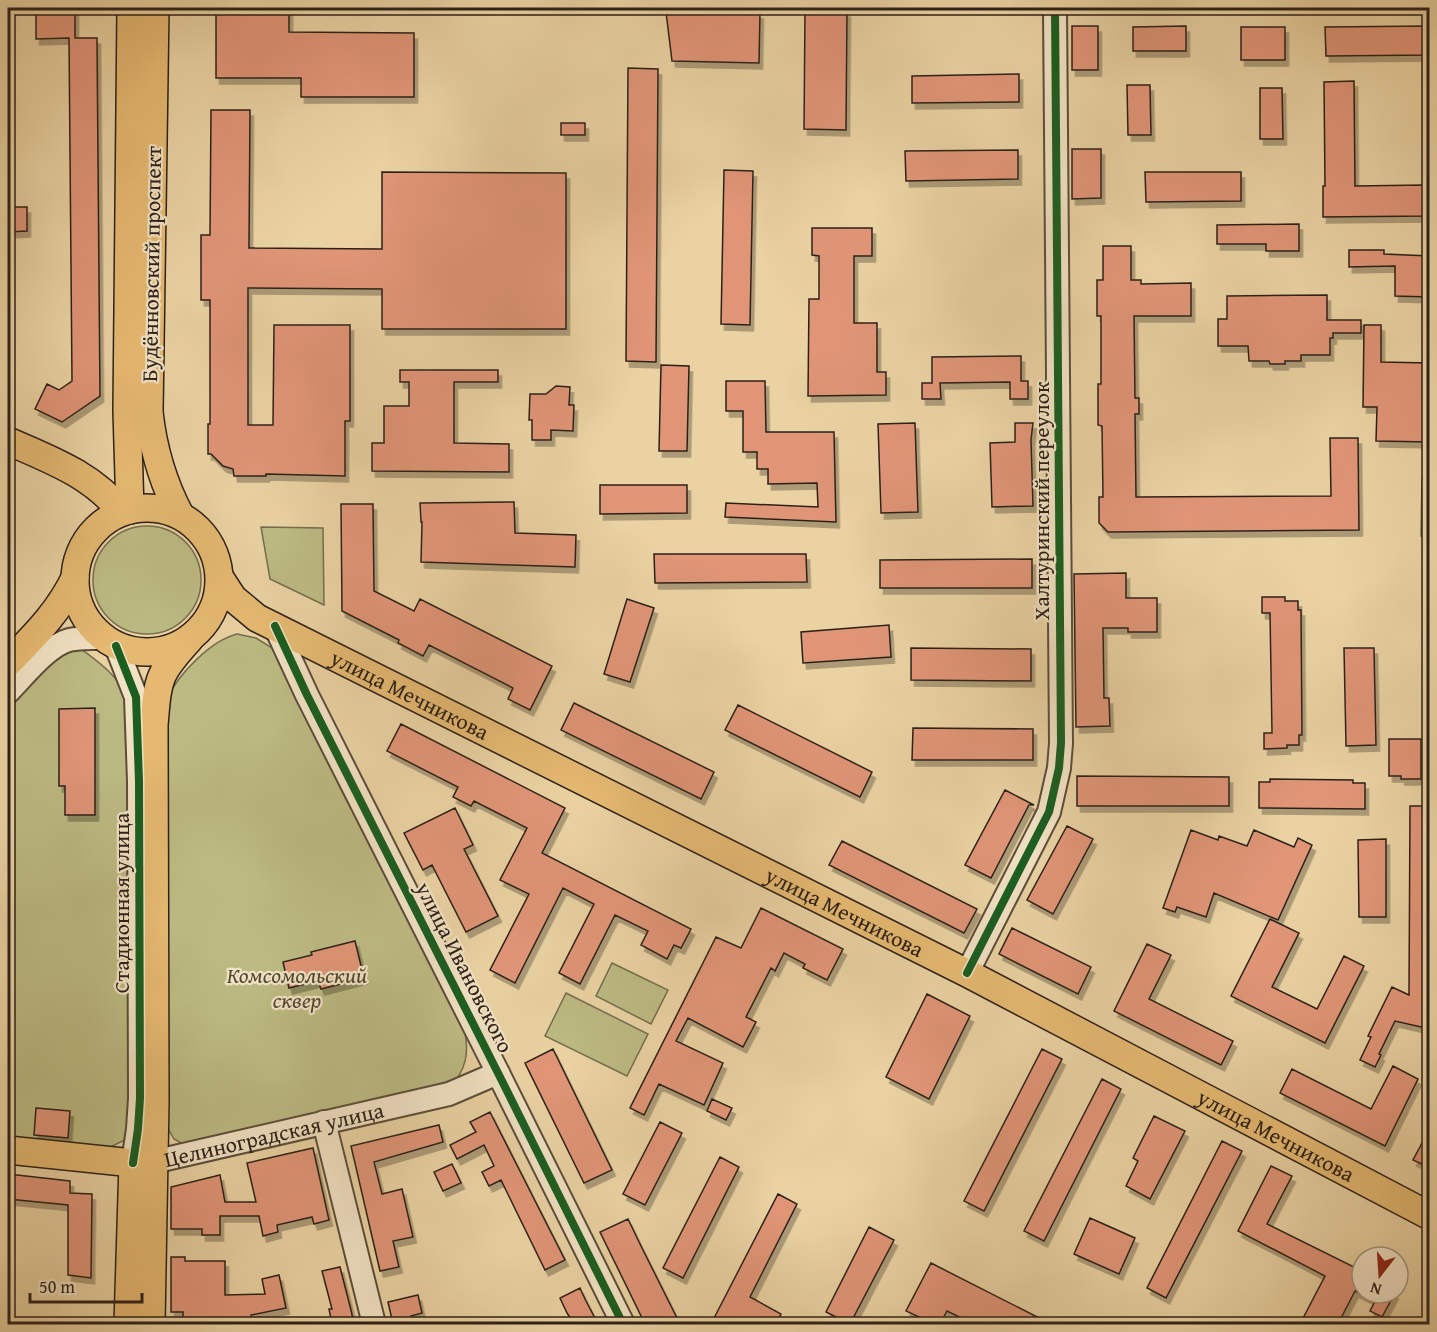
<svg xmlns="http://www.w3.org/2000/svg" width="1437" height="1332" viewBox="0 0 1437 1332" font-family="'Gentium Book Plus',serif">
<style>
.green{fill:#bcba82;stroke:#746e4e;stroke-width:1.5}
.building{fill:#e09577;stroke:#2c2119;stroke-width:1.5;filter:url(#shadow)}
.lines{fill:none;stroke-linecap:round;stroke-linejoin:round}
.minor-casing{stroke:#5c4d3b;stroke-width:26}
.major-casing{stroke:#2c2119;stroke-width:30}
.minor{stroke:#f1e2c3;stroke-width:22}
.major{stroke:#e5b971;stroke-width:27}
.cycleway-casing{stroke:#f1e2c3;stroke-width:11}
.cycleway{stroke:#1b5e20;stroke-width:8}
.labels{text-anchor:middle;stroke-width:4.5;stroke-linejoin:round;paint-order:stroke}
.street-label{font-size:22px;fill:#2c2119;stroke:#f1e2c3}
.park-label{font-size:22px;font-style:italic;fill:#504733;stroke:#f1e2c3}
</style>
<defs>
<filter id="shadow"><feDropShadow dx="3.5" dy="6" stdDeviation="0" flood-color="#0004"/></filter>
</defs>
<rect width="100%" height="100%" fill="#ead2a2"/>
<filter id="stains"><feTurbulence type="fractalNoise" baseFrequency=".00333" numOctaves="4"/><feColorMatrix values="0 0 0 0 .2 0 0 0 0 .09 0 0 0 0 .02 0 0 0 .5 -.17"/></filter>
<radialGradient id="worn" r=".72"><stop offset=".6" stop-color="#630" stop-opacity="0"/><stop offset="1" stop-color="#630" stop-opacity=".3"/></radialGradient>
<!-- green -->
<path class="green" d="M1422,479H1429V536H1421Z
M93 580a54 54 0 1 1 108 0a54 54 0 1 1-108 0Z
M261,527L323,528L324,605L270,579Z
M237,634L256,638L277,651L465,1032C469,1054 466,1070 450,1087L188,1147L174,1139L166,1125L167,698C179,674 210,641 237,634Z
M77,646C99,662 119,676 130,702L133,1125L127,1139L102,1151L8,1143V702L61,648Z
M612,963L668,990L651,1024L596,996Z
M566,993L648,1034L627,1076L545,1036Z"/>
<!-- building -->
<path class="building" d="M216,9L289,10V32L414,33V97H301V78H216Z
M75,10V38H97L100,396L62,422L35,409L47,384L59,390L72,381L69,38L36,39V11Z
M805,11H847L846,130L804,129Z
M666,12L760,13L759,63L672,61Z
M1072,26H1098V70H1072Z
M1186,26V51H1133V27Z
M1429,26L1430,55L1326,56L1325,27Z
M1241,27H1285V60H1241Z
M628,68L658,69L656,362L626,361Z
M1019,74V102L912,103V76Z
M1354,81L1355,186L1424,185V216L1323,217V186H1325L1324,82Z
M1127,85H1150L1151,135H1128Z
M1260,88H1282L1283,139H1260Z
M211,110H250L249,248L382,249V172L566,173V329H382V289L248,288V425H273L274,325H350V421H345V476L266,474V476H234L233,469L223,466L211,454H208V424H210V300H201V235H210Z
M561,123H585V135H561Z
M1072,149H1101V198L1072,199Z
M1018,150V179L906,181L905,151Z
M724,170L753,171L750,325L721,324Z
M1145,172H1241V201L1146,202Z
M8,207H27V231L8,232Z
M1299,224V251H1266V244H1217V225Z
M812,228H872V256H854V323H877V372H886V395L808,396L809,299H819V256L812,255Z
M1103,246H1131V280H1141V284L1191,283V316H1134L1135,398H1139V414H1135L1136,497L1331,496L1330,438H1358L1359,530L1108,532L1099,523V497H1103L1102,426L1098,425V384H1101V316H1097V280H1103Z
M1349,250H1384V254L1430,256V297L1395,296V266L1349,267Z
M1327,295V320H1361V333H1333V338H1330V355H1301V361H1285V364H1270L1269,361H1249L1248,346H1218V319H1227V296Z
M1364,325H1381V362L1430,363V442L1376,441L1377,407H1363Z
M1021,356V381H1028V399H1010V382L940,383L941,399H922V383H932V357Z
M661,365L689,366L687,451H659Z
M400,370H498V382H454V443L509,444V472L372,471V443H384V406H409V382H400Z
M726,381H765L766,432H834L836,522L725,517L726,503L818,507L817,483L768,484V469H757V452H743V411H726Z
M556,386L570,387L569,405H574L573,431L551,430V440H532V420H529L530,394H546Z
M915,423L918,512L881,513L878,424Z
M1015,423H1033L1031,440L1033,506L992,507L990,443L1015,442Z
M600,485H687V513L600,514Z
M514,502L515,533L576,535L575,567L421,562L422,522H421L420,503Z
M341,504H373L374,591L414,611L420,599L552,666L530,710L508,699L513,688L429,645L423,656L398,643L399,640L342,611Z
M654,554H806L807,582L655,583Z
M1032,559V588H880V560Z
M1126,573V598H1157V632H1128V628H1103L1104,698H1109L1110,726L1076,727L1074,574Z
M1262,597H1285V601H1298V610H1301L1302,735H1299V745H1287V748L1264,749V733H1272L1270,613H1262Z
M627,599L654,608L630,682L604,674Z
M889,625L891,657L803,663L801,632Z
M911,648L1031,649V681L911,680Z
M1344,648H1374L1376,745L1346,746Z
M574,703L714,772L701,799L561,730Z
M738,705L872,772L860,797L725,730Z
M95,708V815H65V786H59V709Z
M401,724L565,808L542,853L691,929L681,948L674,945L667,959L641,945L648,931L615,915L580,984L559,973L594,904L563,888L515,983L490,970L529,894L500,880L527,828L474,801L471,806L453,797L458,787L387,751Z
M913,728L1033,729V760H912Z
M1389,739H1421V779H1401V776H1389Z
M1077,776L1229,777V806H1077Z
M1270,779L1353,780V783H1365V809L1259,808V782H1270Z
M1005,790L1034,805H1029L991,878L965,865Z
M1410,806H1430V1029L1395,1021L1379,1054L1381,1055L1375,1067L1360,1060L1371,1037L1368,1036L1392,987L1409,995Z
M455,808L473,845L464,849L498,916L466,932L432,865L423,870L404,833Z
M1067,826L1093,839L1053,914L1027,900Z
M1191,830L1218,840L1219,836L1247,846L1254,830L1294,847L1298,838L1312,845L1278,920L1214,893L1206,917L1177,907L1175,912L1163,908Z
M1386,839V917H1359L1358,840Z
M842,841L977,909L964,933L829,865Z
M761,908L843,949L827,980L803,968L805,964L784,953L775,971L771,968L746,1017L756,1022L743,1047L688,1018L676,1041L723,1063L704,1105L659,1084L644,1115L630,1108L716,937L741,948Z
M1270,919L1299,933L1272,987L1317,1009L1344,956L1364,966L1325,1043L1231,996Z
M1012,928L1091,967L1078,994L999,954Z
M355,941L364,978L321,989L318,981L289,988L283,962L312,955L311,952Z
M1147,944L1171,955L1149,999L1233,1041L1221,1065L1114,1011Z
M927,994L970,1016L929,1099L886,1077Z
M553,1049L612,1170L584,1183L525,1063Z
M1042,1049L1062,1059L984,1211L964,1201Z
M1393,1066L1418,1079L1385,1146L1280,1093L1292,1069L1371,1109Z
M1102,1079L1121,1089L1044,1241L1024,1231Z
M712,1099L732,1108L726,1120L707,1111Z
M36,1108L70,1111L68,1138L34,1135Z
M490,1112L565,1260L545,1270L501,1180L489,1186L482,1172L494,1166L484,1145L457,1159L450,1145L476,1132L470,1122Z
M1154,1116L1185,1131L1150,1199L1126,1186L1138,1161L1133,1158Z
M660,1122L682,1133L645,1205L623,1194Z
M439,1125L443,1142L374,1162L382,1194L402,1189L413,1237L393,1241L399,1267L380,1271L351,1146Z
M1430,1128V1168L1413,1160Z
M1222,1141L1242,1151L1166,1298L1147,1288Z
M313,1148L329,1220L314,1224L312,1217L277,1225L278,1232L263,1236L259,1216H220V1235H202V1229H171V1187L220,1175L225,1202H256L247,1163Z
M720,1157L739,1167L683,1278L663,1268Z
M452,1164L461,1183L443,1191L434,1172Z
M1271,1166L1292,1176L1267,1224L1362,1271V1293H1395L1382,1317L1370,1311L1375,1301L1355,1291L1338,1324H1300L1325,1276L1238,1231Z
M8,1174L70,1181V1193L92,1194L91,1278L68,1275V1205L8,1199Z
M778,1194L797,1204L750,1297L781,1314L776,1324H711Z
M1090,1218L1135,1238L1119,1274L1074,1254Z
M628,1219L641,1246L680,1324H645L600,1232Z
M869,1227L894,1240L850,1324L826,1312Z
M171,1257H185V1261H225V1295L265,1294L262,1279L279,1275L286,1308L251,1315L252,1324H183V1312H171Z
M931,1263L1051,1324H974L947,1311L940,1324H934L906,1311Z
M340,1267L351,1310L354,1324H332L329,1309H332L322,1271Z
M580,1288L585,1299L598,1324H574L567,1313L560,1298Z
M418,1295L422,1313L411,1316L413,1324H393L388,1302Z"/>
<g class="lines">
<!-- minor casing -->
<g class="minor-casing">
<g id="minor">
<path d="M275,626L307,695L498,1073L623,1324"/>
<path d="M116,646L136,697L139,781L140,1098L138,1129L133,1163"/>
<path d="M8,692C24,676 47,646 69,640C80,637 92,638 103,638"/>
<path d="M967,973L1049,812L1059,768L1061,743L1055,8"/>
<path d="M324,1122L374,1324"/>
<path id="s1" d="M153,1162L449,1094L498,1073"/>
</g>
</g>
<!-- major casing -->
<g class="major-casing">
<g id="major">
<path d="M155,8L149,412C153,449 162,481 180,515"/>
<path d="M8,441C51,460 91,474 122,512"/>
<circle cx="147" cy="580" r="72"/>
<path d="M130,510L127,411L131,8"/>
<path id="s2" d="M220,578L233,598L257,618L967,973L1430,1216"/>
<path d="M8,663C35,635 58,613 75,578"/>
<path d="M8,1150L133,1163L150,1162"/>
<path d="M128,1324L133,1163"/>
<path d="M151,1324L155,1101L154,725C158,679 157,675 189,640"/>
</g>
</g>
<!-- minor -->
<use href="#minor" class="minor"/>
<!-- major -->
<use href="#major" class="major"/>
<!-- cycleway casing -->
<g class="cycleway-casing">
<path id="cycleway" d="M275,626L307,695L498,1073L623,1324
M116,646L136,697L139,781L140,1098L138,1129L133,1163
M967,973L1049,812L1059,768L1061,743L1055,8"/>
</g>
<!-- cycleway -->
<use href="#cycleway" class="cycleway"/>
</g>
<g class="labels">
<!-- street labels -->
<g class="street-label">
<text transform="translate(151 264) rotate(-89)" y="8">Будённовский проспект</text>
<text transform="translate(1041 501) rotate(-90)" y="8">Халтуринский переулок</text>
<text dy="8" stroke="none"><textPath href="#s2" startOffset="226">улица Мечникова</textPath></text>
<text transform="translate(121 903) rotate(-90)" y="8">Стадионная улица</text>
<text dy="8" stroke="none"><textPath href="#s2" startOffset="712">улица Мечникова</textPath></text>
<text transform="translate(465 967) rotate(63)" y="8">улица Ивановского</text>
<text dy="8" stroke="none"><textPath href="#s1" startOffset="124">Целиноградская улица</textPath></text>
<text dy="8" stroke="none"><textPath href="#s2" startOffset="1198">улица Мечникова</textPath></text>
</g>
<!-- park labels -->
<g class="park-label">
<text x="297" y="983">Комсомольский<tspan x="297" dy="25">сквер</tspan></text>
</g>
</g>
<!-- margin -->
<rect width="1437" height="1332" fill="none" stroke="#ead2a2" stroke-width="30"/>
<rect x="9" y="9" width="1419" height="1314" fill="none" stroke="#2c2119" stroke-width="3"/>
<rect x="15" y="15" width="1407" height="1302" fill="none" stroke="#2c2119" stroke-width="1.5"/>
<!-- north arrow -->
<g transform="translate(1380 1275) rotate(197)"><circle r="28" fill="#f1e2c3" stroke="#a2957f" stroke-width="1.5"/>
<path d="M0-4.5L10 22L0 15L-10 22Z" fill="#8f2418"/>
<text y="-9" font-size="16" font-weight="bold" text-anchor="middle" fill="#2c2119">N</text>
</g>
<!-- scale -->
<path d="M30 1293v9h112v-9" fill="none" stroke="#2c2119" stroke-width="3"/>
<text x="39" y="1293" font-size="18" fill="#2c2119" stroke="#f1e2c3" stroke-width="4.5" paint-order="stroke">50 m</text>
<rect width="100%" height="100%" filter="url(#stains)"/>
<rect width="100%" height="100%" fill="url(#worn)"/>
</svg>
